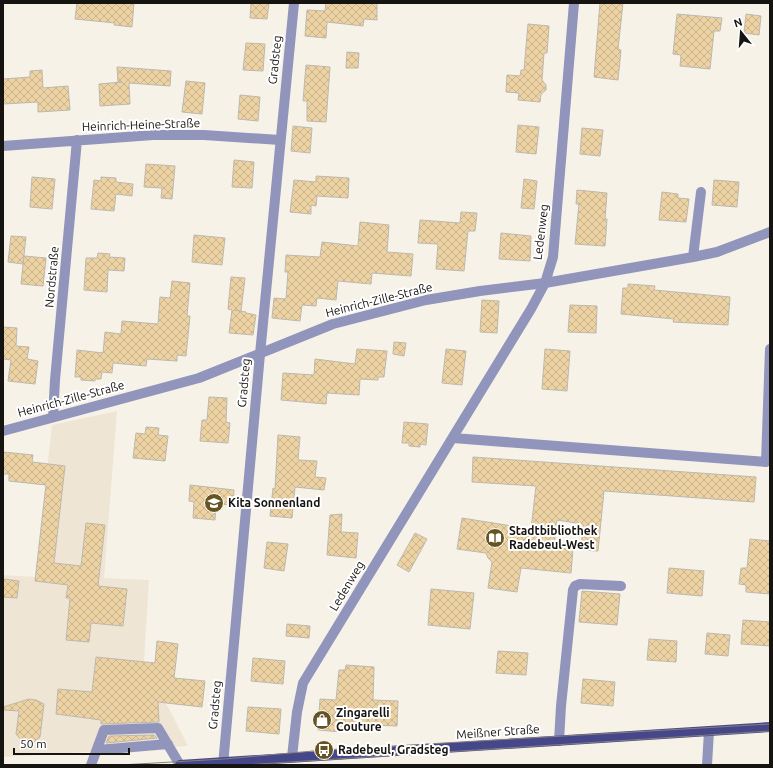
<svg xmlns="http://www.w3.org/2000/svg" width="773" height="768" viewBox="0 0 773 768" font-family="Ubuntu,sans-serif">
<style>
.built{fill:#eee5d4}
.building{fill:url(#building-cross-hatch);stroke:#bdb8af}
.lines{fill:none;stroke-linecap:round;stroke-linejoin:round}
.minor{stroke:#9195bc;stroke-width:10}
.major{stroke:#46468a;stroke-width:10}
.tram{stroke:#84807a;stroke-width:1}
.labels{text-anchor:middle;stroke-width:4;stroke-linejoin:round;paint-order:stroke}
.street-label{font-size:12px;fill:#161411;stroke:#fff}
.poi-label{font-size:12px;font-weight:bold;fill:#161411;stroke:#fff;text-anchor:start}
</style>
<defs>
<pattern id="building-cross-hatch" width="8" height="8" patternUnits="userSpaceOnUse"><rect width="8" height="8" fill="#edd3a4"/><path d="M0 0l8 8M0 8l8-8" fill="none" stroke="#cab48c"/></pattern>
</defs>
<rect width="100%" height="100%" fill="#f7f2e8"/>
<!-- built -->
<path class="built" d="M117,411L104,578L149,580L143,676L168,707L188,746L3,757V575L35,577L52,425Z"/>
<!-- building -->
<path class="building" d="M77,3H134L132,27L114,25L115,23L75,19Z
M251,3H269L267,19L250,18Z
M326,3H377V20L364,19L363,26L327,22L326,38L305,36L307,10L325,11Z
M600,3H623L618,49L621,50L618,80L594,77Z
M677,14L722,18L720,31H714L710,69L680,66L681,55L673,54Z
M746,14L761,16L759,35L744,33Z
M528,24L549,26L547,53H544L542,80L546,85V90L541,94L540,102L518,100L519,93L506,92L507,75L520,76L521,70H524Z
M246,43L265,44L263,71L243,70Z
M347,52L359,53L358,68H346Z
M306,65L330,67L326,122L307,121V101H303Z
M117,67L171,71L170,86L129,83L130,104L100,106L99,84L122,82H118Z
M42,70L43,88L68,86L70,110L38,112V102L3,104V79L30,77V71Z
M186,81L205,83L202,114L182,112Z
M240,95L260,97L258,121L238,119Z
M518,125L539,127L536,154L516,152Z
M293,126L312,128L310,153L291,151Z
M582,128L603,130L600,156L580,154Z
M234,160L254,162L252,188L232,187Z
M146,164L175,166L172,199L161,198L162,188L144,187Z
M316,176L349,178L348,198L317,196L316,206L311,205V214L290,212L294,180L316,182Z
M32,177L55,179L52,209L30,207Z
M101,177L116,178V182L133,184L132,196L116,194L114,211L91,209L94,180L101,181Z
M524,179L537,181L534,209L521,208Z
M714,180L739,182L737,207L712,205Z
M577,190L607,193L605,219H607L605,246L575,244L579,204H576Z
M662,192L678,194V198L689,199L686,222L659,220Z
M461,212L477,213L475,231H468L464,271L436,269L438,244L418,243L420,220L460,223Z
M360,222L389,225L387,252L413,254L411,276L372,273L371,284L338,281L336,300L317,298L316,306L302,305L300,321L272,318L274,298L286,299L288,272H285L286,255L320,257L322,242L358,246Z
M501,233L531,236L530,261L499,259Z
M194,235L225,238L222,265L192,262Z
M11,236L26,237L23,264L8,262Z
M98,253L110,254L109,257L125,258L124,271L108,270L107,292L84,290L86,258H97Z
M24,256L46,258L43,286L21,284Z
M231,277L245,278L241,311L234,310L246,312V313L256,315L253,335L229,333L232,310L228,309Z
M172,281L190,283L187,316H190L186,356L177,355V361L147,359L146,366L113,363L112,373L102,372L101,379H95V381L81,380V377H75L77,350L103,353L105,332L121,334L122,321L158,324L160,297L170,298Z
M628,284L655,286L654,290L730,297L728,325L673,322L674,319L621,314L623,288H628Z
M482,300L499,301L497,333L480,332Z
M570,305L597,306L596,333L568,332Z
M3,327L17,328L16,346L29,347L27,359L38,361L35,384L8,381L11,360L3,359Z
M394,342L406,343L404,356L393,354Z
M357,349L387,351L384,377H378V380L360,379L359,395L327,393L326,404L281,400L283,373L314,375L315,359L355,364Z
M446,349L466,351L462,385L442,383Z
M545,349L570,351L567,391L542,389Z
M209,397L227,398L226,422L230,423L228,443L200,441L202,420H207Z
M404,422L428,424L426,445L420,444V447L409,446V443H402Z
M146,427L159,428L158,435L168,436L165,461L133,458L136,433L145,434Z
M278,435L300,437L298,460L317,461L315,477L326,478L324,490L295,487L292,518L270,516L273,488L275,489Z
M3,452L33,455L32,462L65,466L54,563L81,566L86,523L105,525L98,586L127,589L123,626L91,623L89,642L66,640L70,598H66L68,585L35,581L46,485L9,481V474H3Z
M473,457L756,477L754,502L604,491L598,551L581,550L583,524L557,520L554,546L573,549L571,573L521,568L517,592L488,588L492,562L488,558L486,553L457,549L462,518L531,529L536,486L472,482Z
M190,485L234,490L233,505L216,504L215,520L193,518L194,502L189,501Z
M342,514L341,532L358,533L356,558L327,555L330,515Z
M415,533L427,539L409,572L397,565Z
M750,539L770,541V594L746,592V585L739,584L741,568H747Z
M267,542L288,544L284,571L264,568Z
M669,568L704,571L702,596L667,593Z
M3,579L19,581L17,598L3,597Z
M431,589L474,593L470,629L428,625Z
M582,591L620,594L617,625L579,622Z
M743,620L770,622V646L741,644Z
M287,624L310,626L309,638L286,636Z
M707,633L730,635L728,656L705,654Z
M649,639L677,641L676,662L647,660Z
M157,641L178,644L174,678L205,681L202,707L158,702L159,722L101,724V720L56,714L58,689L92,692L96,657L155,663Z
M498,651L528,653L526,675L496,673Z
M253,658L285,661L283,684L251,681Z
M346,665L374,667L373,700L398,701L397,726L343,724L342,732L318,730L320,699L336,700L339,670H345Z
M583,679L615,682L613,706L581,703Z
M29,699L36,700L44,704L40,737L32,743L23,742L16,734L19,711L3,710V707Z
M248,707L281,709L279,734L246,731Z
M154,735L157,738L106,743L109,736Z"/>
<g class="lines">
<!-- minor -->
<path class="minor" d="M3,146L153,135H204L280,140
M693,257L701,192
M53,417L55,380L77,140
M3,431L199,378L333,324L426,300L480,291L545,283L693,257L717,252L770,232
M453,438L766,462L770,349
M559,741L561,706L573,590L575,586L580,584L621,586
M98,750L168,744
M292,757L297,712L303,683L531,309L545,283L553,257L574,3
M91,765L104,730L158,728L180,765
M223,765L260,354L294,3
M707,765L709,731"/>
<!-- major -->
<path class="major" d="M180,765L770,727"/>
<!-- tram -->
<path class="tram" d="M120,765L224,759L324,750L770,724
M244,765L770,731"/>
</g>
<!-- icons -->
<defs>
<g id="school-disc" transform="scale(1)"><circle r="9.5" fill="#665422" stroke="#fff"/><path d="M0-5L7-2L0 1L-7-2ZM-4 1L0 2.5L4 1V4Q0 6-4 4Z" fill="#fff"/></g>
<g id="library-disc" transform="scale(1)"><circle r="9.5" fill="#665422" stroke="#fff"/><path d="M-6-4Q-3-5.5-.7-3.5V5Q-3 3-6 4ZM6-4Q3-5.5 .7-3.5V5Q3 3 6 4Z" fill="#fff"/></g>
<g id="shop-disc" transform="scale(1)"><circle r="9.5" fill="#665422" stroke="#fff"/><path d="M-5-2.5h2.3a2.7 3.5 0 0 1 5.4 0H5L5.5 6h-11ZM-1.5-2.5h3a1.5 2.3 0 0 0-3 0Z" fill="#fff"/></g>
<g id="bus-disc" transform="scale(1)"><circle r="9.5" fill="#665422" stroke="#fff"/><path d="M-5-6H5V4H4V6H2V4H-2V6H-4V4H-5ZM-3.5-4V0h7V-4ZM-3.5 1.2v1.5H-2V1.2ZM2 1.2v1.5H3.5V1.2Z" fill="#fff"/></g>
</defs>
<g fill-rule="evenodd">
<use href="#school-disc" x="214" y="503"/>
<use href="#library-disc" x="495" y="538"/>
<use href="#shop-disc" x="322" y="720"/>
<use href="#bus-disc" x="324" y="750"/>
</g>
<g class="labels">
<!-- street labels -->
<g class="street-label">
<text transform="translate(275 60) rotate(-84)" y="4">Gradsteg</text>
<text transform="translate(141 125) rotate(-2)" y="4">Heinrich-Heine-Straße</text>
<text transform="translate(541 232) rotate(-83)" y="4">Ledenweg</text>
<text transform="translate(52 277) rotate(-85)" y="4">Nordstraße</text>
<text transform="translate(379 300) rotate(-14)" y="4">Heinrich-Zille-Straße</text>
<text transform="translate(244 383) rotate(-85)" y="4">Gradsteg</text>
<text transform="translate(71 399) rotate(-15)" y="4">Heinrich-Zille-Straße</text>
<text transform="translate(347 586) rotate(-59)" y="4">Ledenweg</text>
<text transform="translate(215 705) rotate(-85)" y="4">Gradsteg</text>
<text transform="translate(498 732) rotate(-4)" y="4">Meißner Straße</text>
</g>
<!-- poi labels -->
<g class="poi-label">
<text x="228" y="507">Kita Sonnenland</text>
<text x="509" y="535">Stadtbibliothek<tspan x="509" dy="14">Radebeul-West</tspan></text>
<text x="336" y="717">Zingarelli<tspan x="336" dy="14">Couture</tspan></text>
<text x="338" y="754">Radebeul, Gradsteg</text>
</g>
</g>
<!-- border -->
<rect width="773" height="768" fill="none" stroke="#161411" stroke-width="8"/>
<!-- north arrow -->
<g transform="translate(741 32) rotate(343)" stroke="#ffffff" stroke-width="3" paint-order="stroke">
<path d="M0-3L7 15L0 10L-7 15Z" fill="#161411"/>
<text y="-6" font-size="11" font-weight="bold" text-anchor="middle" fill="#161411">N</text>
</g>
<!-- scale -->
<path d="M14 748v6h115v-6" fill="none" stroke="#161411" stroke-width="2"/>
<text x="20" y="748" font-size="12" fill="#161411" stroke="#ffffff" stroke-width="3" paint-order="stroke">50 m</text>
</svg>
